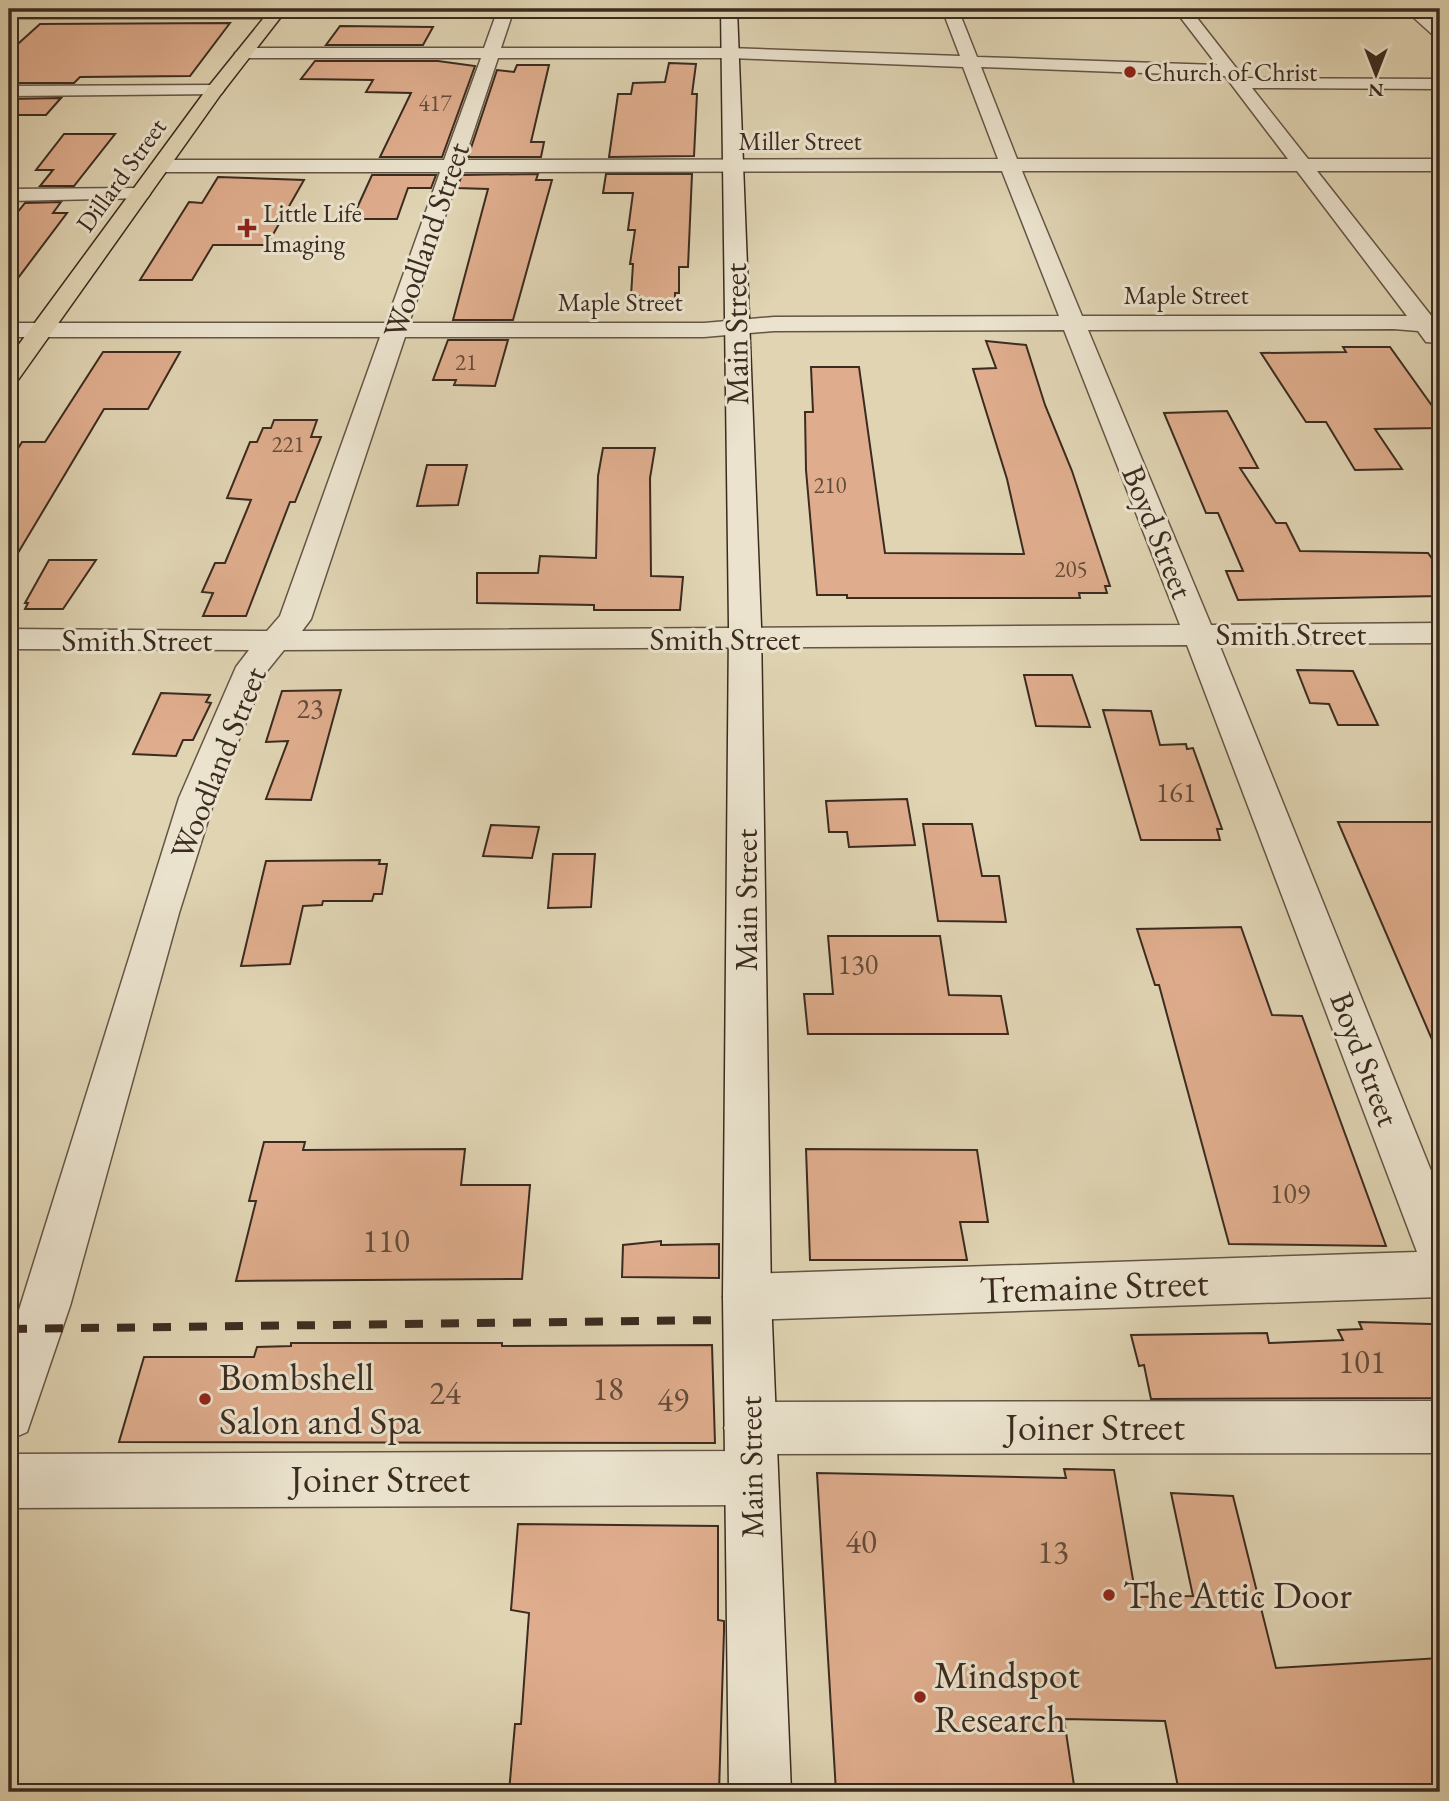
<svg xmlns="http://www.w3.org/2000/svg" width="1449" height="1801" viewBox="0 0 1449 1801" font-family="'EB Garamond',serif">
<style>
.building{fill:#dfad8d;stroke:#3b2b20;stroke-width:2}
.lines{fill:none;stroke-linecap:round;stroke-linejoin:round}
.street-casing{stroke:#645545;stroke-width:3}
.secondary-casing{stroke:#3b2b20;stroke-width:3}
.primary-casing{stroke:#3b2b20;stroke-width:3}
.street{fill:#ebe3ce;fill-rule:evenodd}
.secondary{fill:#ebe3ce;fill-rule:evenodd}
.primary{fill:#e0d4b3;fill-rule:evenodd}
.rail{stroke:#3b2b20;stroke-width:8;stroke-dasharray:18 18;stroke-linecap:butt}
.poi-dot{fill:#8f2418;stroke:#ebe3ce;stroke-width:2.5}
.labels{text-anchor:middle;stroke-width:6;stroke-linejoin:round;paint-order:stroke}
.far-number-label{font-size:23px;fill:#644c3b}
.far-poi-label{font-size:26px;fill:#3b2b20;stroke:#ebe3ce;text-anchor:start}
.far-street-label{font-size:26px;fill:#3b2b20;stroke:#ebe3ce}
.number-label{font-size:28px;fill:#644c3b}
.street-label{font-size:32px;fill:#3b2b20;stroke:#ebe3ce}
.near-number-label{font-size:33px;fill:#644c3b}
.near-street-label{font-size:38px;fill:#3b2b20;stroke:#ebe3ce}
.near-poi-label{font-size:38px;fill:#3b2b20;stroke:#ebe3ce;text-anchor:start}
</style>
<rect width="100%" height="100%" fill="#e0d4b3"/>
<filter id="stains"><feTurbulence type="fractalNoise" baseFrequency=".00286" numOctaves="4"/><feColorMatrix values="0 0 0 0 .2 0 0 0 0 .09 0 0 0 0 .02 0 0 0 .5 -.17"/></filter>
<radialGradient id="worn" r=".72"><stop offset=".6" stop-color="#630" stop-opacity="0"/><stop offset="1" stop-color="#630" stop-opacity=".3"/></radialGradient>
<!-- building -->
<path class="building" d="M230,23L190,76L80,77L74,83H9V52L40,24Z
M340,26L433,27L423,45H326Z
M315,61H438L475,66L442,157H380L411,93L366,92L373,80L301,79Z
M669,63L696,64L692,94H697L694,156L609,157L618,94H631L633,83L665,82Z
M517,65H549L531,142H544L541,157H468L497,70L514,72Z
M61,98L46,115H9V99Z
M64,134H115L74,186H40L53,170H36Z
M538,174L536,180H552L513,320H453L488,189L457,188L462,175Z
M606,174H692L688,267H679V293H675V303H641V296H631L633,264H630L635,230H628L633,193H603Z
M372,175H436L431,188H408L397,219H352Z
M218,177L304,180L267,245H213L192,280H140L189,202L202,203Z
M61,202L53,213H67L9,290V223L25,203Z
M448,340H508L495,386L454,385L456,380H433Z
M986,341L1026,345L1045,405L1072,471L1110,586H1105L1107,593H1079L1080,598H847V595H817L806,470L805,412H813L811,367H859L885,553L1024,554L1007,479L973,369L996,368Z
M1343,347H1390L1440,417V428L1375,429L1402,469L1355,470L1326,422H1306L1261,353L1346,352Z
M103,352H180L148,409H104L9,568V463L22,442H45Z
M1227,411L1258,468H1240L1276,523H1286L1300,551L1428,553L1433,560H1440V596L1238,600L1226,571H1243L1218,513H1206L1164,413Z
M274,420H317L311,437H321L295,502H290L246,616H203L213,593L202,592L215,563H225L251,500L227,498L250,442H257L263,428H271Z
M603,448H655L650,478L651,576L683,577L680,610H594V605L477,603V573H538L540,556L596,558L598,476Z
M427,465H467L458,505L417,506Z
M49,560H96L63,609H25L28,603H25Z
M1297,670L1353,671L1378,725H1338L1329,704L1310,703Z
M1024,675H1072L1090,727L1036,726Z
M341,690L311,800L266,799L288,741L266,742L282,691Z
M161,693L210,695L206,702L211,703L193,740H183L176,756L133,754Z
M1103,710L1151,711L1160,745L1186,744L1187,749L1193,748L1222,829H1217L1220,840H1141Z
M907,799L915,845L849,847L847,832H829L826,801Z
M1338,822H1440V1058L1354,859Z
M923,824H972L982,876H999L1006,922L938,921Z
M491,825L539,827L532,858L483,856Z
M553,854H595L591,907L548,908Z
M380,860L379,864H387L382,894H374L372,901H323L322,905L303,906L290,964L241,966L266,861Z
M1241,927L1272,1015L1302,1016L1386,1246L1229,1244L1159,985H1155L1137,929Z
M828,936H940L949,995L1001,996L1008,1034H808L804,994H833Z
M264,1142H305L303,1150L465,1149L461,1185H530L522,1279L236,1281L256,1201H249Z
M806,1149L977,1150L988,1222H960L967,1260H810Z
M661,1241V1245L719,1244V1278L622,1277L623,1245Z
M1359,1322L1431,1324L1440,1331V1398L1151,1399L1144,1365L1139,1366L1131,1335L1267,1333L1269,1343L1343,1340L1338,1330L1362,1329Z
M291,1343H502V1346L712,1345L715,1443L119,1442L144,1357H254L257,1347L291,1346Z
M1064,1469L1114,1470L1136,1597L1193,1596L1171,1493L1233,1496L1276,1668L1440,1658V1792H1179L1165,1721L1064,1719L1075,1792H836L817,1473L1066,1478Z
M518,1524L718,1526V1620L724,1621V1631L719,1792H509L515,1724H521L529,1613L511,1610Z"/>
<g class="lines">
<!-- street casing -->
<g class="street-casing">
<path id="street" d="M9,9H277L283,13L275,18H9Z
M498,9H514L501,48H729L960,56L942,9H958L977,57L1217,65L1174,9H1190L1244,78L1440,79V89L1252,88L1308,159H1440V171H1317L1433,318L1440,319V343L1426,342L1418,331L1394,329L1088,330L1211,625L1440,623V643L1219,644L1440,1193V1297L747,1320L730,1313L723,1297L730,1281L747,1274L1417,1252L1187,645L284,650L267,671L215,798L179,913L70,1306L27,1432L9,1440V1342L179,798L236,667L249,650L9,649V629L267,631L280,616L380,337H9V323H386L440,172H160L150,166L160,160H444L481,58H243L235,53L243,48H484ZM498,58H729L963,67L998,159L464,160ZM981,67L1225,76L1288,159H1017ZM1002,171L1059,316L774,317L704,323H409L460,172ZM1022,171H1297L1407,316H1082ZM1064,330L1180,625L302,631L311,619L405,337H704L774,331Z
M1404,9H1421L1440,25V38L1434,36Z
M215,85L221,86L224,90L221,94L9,96V86Z
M140,188L150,194L147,198L9,201V189Z
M1440,1401V1453L756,1454L769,1459L777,1478L769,1497L750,1505L9,1508V1454L744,1451L732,1446L724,1428L732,1410L750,1402Z"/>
</g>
<!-- secondary casing -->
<g class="secondary-casing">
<path id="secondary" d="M721,9H737L761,626L771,1297L791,1792H729L723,1297L729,626Z"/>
</g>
<!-- primary casing -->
<g class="primary-casing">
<path id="primary" d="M271,9H287L221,94L18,380L9,382V358L209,86Z"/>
</g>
<!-- street -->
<use href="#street" class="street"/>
<!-- secondary -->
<use href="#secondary" class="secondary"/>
<!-- primary -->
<use href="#primary" class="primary"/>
<!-- rail -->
<path class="rail" d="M9,1329L721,1320"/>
</g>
<!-- markers -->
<g class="poi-dot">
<circle cx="1130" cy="72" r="7"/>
<path d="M243.5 217.5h7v7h7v7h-7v7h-7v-7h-7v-7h7z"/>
<circle cx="205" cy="1399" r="7"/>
<circle cx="1109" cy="1595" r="7"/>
<circle cx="920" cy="1697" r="7"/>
</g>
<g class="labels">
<!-- far-number labels -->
<g class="far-number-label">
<text x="435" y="111">417</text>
<text x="466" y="370">21</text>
<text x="288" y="452">221</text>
<text x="830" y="493">210</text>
<text x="1071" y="577">205</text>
</g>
<!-- far-poi labels -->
<g class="far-poi-label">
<text x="1144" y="81">Church of Christ</text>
<text x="263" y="222">Little Life<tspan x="263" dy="30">Imaging</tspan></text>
</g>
<!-- far-street labels -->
<g class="far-street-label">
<text x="800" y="150">Miller Street</text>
<text transform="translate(121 175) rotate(-54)" y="9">Dillard Street</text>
<text x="1186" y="304">Maple Street</text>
<text x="620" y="311">Maple Street</text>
</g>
<!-- number labels -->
<g class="number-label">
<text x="310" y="718">23</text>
<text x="1176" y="802">161</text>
<text x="858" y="974">130</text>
<text x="1290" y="1203">109</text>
</g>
<!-- street labels -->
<g class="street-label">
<text transform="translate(426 240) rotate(-71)" y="11">Woodland Street</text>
<text transform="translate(736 334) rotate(-91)" y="11">Main Street</text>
<text transform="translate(1158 532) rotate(68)" y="11">Boyd Street</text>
<text x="1291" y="645">Smith Street</text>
<text x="725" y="650">Smith Street</text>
<text x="137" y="651">Smith Street</text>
<text transform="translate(218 763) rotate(-68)" y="11">Woodland Street</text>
<text transform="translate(746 900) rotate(-90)" y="11">Main Street</text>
<text transform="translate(1365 1059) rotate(69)" y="11">Boyd Street</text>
<text transform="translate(751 1467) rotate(-91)" y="11">Main Street</text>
</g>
<!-- near-number labels -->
<g class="near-number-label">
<text x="386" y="1252">110</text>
<text x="1362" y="1373">101</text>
<text x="608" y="1400">18</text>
<text x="445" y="1404">24</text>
<text x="673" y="1411">49</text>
<text x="861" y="1553">40</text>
<text x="1053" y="1563">13</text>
</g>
<!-- near-street labels -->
<g class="near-street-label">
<text transform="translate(1094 1286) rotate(-2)" y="13">Tremaine Street</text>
<text x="1095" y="1440">Joiner Street</text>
<text x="380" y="1492">Joiner Street</text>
</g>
<!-- near-poi labels -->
<g class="near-poi-label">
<text x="219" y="1390">Bombshell<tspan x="219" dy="44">Salon and Spa</tspan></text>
<text x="1123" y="1608">The Attic Door</text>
<text x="934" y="1688">Mindspot<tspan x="934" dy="44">Research</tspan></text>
</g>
</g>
<!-- margin -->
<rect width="1449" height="1801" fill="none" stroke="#e0d4b3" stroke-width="35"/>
<rect x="10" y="10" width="1428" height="1780" fill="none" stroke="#3b2b20" stroke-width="3.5"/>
<rect x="18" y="18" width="1414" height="1766" fill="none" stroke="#3b2b20" stroke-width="2"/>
<!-- north arrow -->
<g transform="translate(1376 74) rotate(180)" stroke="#ebe3ce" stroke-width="5" paint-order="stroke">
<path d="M0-5L12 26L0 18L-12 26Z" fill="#3b2b20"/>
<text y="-10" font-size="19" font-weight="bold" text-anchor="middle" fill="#3b2b20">N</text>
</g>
<rect width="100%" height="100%" filter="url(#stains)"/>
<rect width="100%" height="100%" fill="url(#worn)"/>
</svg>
